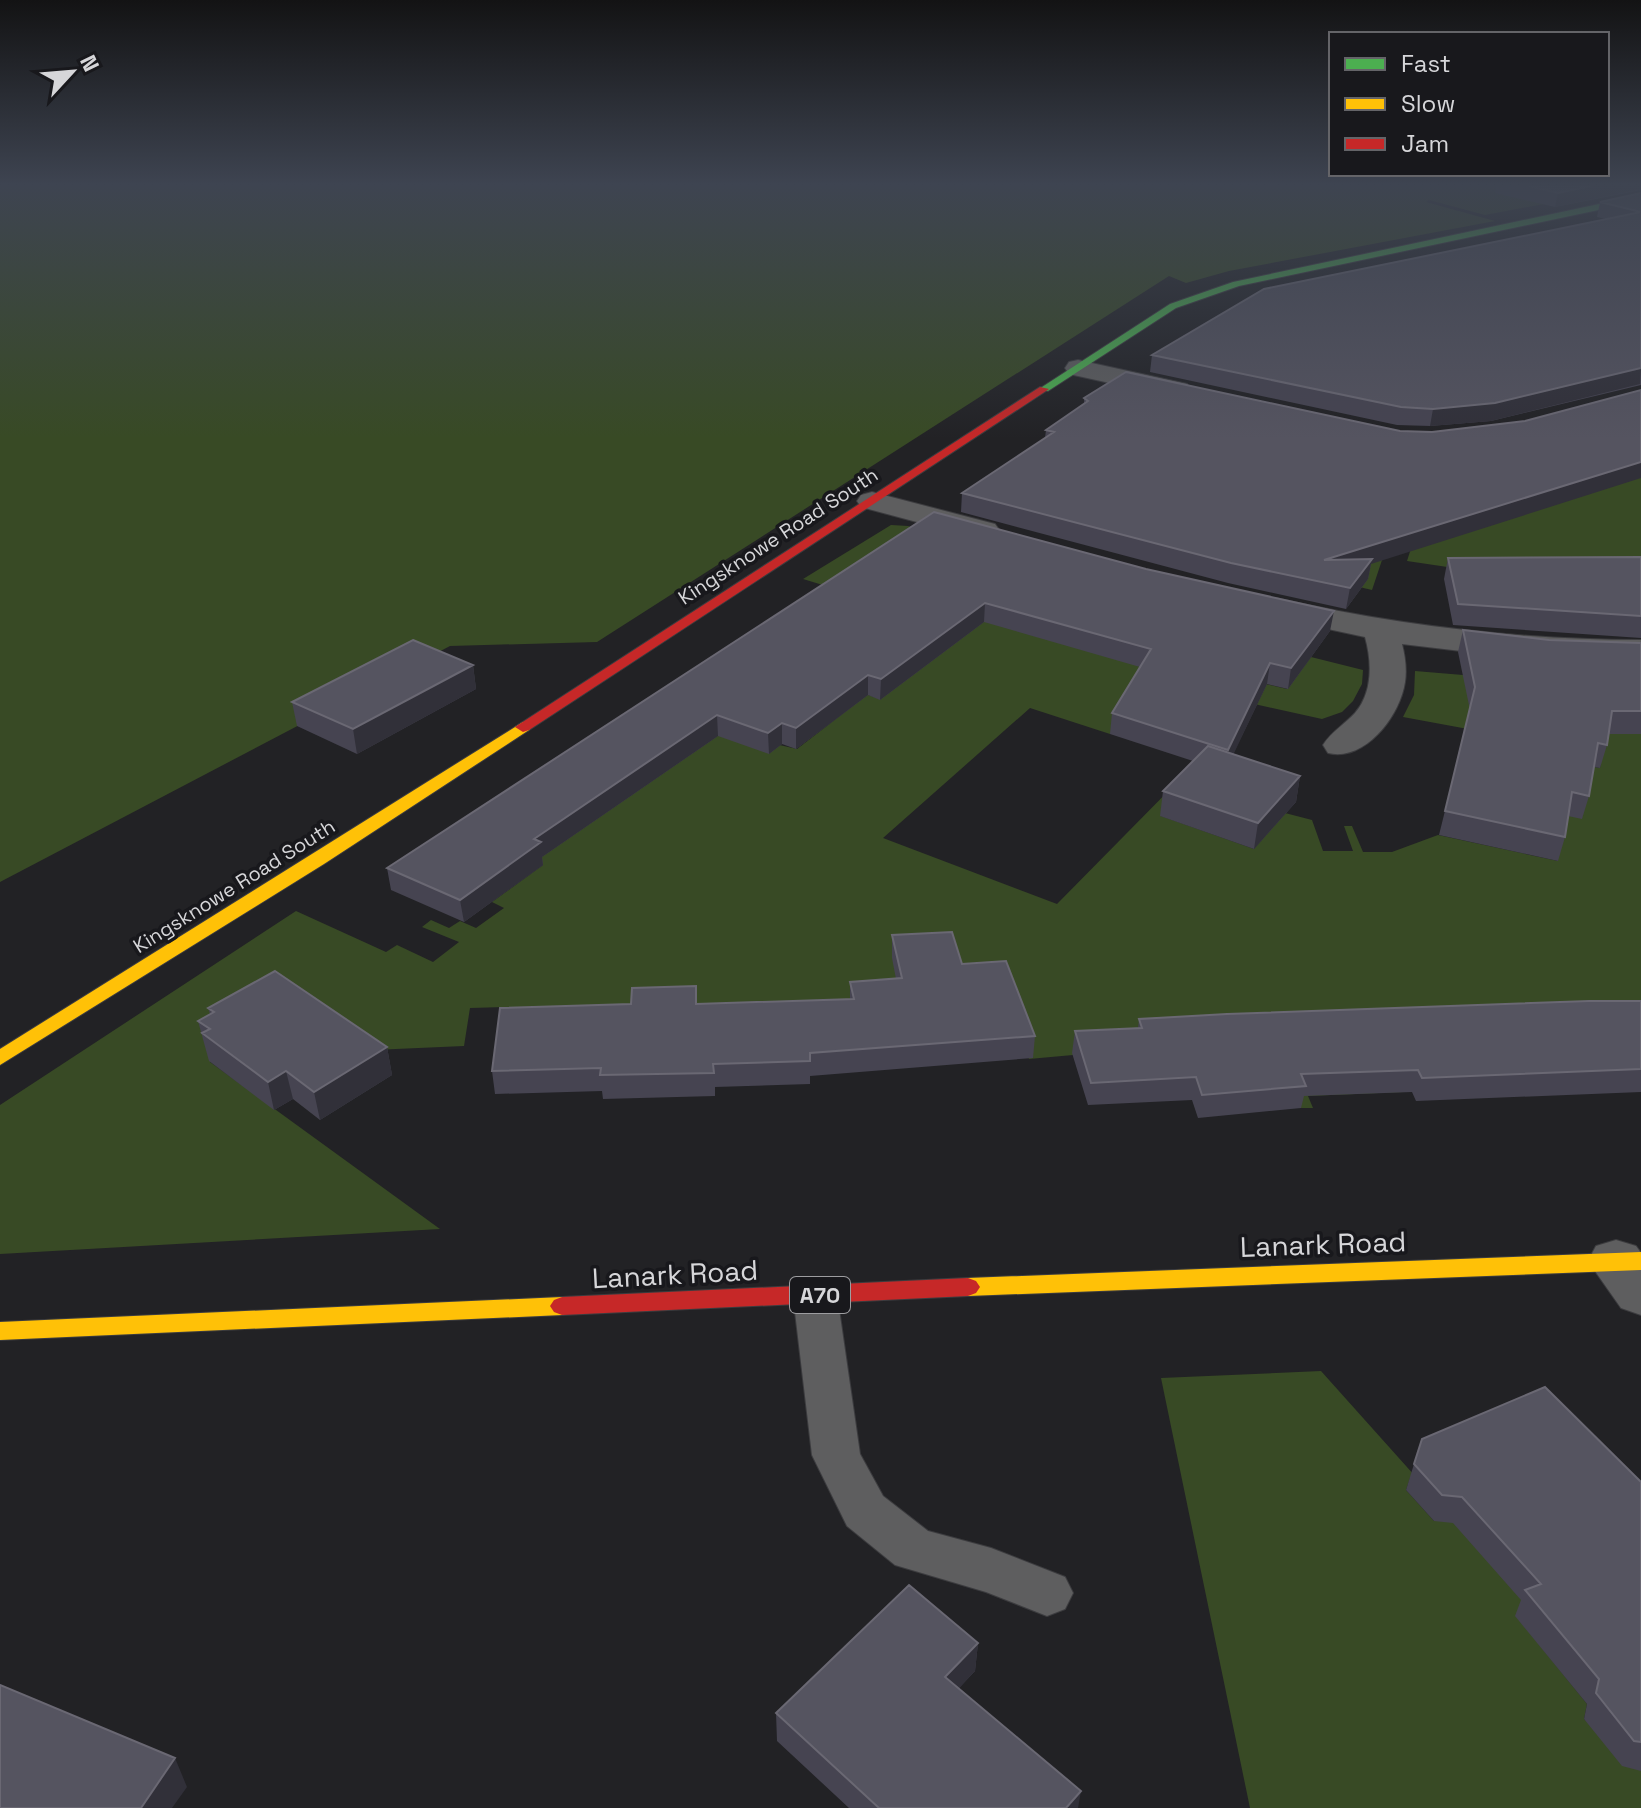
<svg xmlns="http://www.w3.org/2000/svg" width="1641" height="1808" viewBox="0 0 1641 1808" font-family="'Space Grotesk',sans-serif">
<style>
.green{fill:#384a25}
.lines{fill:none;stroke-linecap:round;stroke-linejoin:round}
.lane-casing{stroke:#3c3c3f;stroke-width:2}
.street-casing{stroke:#3c3c3f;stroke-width:2}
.fast-casing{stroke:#3c3c3f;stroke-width:2}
.slow-casing{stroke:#3c3c3f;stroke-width:2}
.jam-casing{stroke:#3c3c3f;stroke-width:2}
.lane{fill:#5e5e5f;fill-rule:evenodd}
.street{fill:#5e5e5f;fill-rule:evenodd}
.fast{fill:#4caf50;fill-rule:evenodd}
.slow{fill:#ffc107;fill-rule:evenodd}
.jam{fill:#c62828;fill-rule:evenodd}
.wall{fill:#464451}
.shaded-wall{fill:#313039}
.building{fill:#555460;stroke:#6a6873;stroke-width:2}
.labels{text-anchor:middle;stroke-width:7;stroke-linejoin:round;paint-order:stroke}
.far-street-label{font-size:20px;fill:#d6d6d9;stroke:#18181c}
.shield{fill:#18181c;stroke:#9d9da0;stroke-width:2}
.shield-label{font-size:22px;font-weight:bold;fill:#d6d6d9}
.near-street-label{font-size:28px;fill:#d6d6d9;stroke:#18181c}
</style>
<rect width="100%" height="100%" fill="#222225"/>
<!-- green -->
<path class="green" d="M0,186H1505L1544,204L1485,215L1429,200L1426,202L1495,221L1229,271L1186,283L1169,276L597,642L450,646L0,882Z
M1641,467V578L1481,572L1407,561L1413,542L1384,554L1372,590L987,500Z
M891,525L908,526L992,550L918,614L803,579Z
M985,618L1287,689L1311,657L1363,670L1362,684L1353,701L1342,712L1322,719L1232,699L1110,734L1030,708L883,838L1057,904L1191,768L1161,816L1254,849L1285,813L1312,820L1323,851H1353L1344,826H1352L1363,852H1392L1438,835L1558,861L1522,754L1600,768L1602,754L1403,717L1414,695L1415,671L1463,675L1641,729V1023L1524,1087L1308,1096L1313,1108H1301L1260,1015L1073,1055L1029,1059L1011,1000L902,1001L499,1060L505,1007L470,1008L464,1046L217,1057L210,1062L440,1229L0,1254V1105L296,911L386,952L397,945L433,962L459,942L422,927L431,920L449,928L460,921L476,928L504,908L492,902L543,865L473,835L686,724L797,749L854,705L761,658L880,699Z
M1321,1371L1415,1476L1410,1478L1406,1490L1434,1521H1453L1531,1610L1516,1616L1587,1704L1584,1719L1641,1771V1808H1250L1161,1378Z"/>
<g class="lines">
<!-- lane casing -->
<g class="lane-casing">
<path id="lane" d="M815,1278L831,1283L837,1295L860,1454L883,1496L928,1531L991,1548L1065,1577L1073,1593L1065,1609L1047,1616L986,1592L895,1565L847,1526L812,1455L793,1295L799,1283Z"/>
</g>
<!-- street casing -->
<g class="street-casing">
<path id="street" d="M1078,360L1187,384L1191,390L1187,396L1178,398L1069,374L1065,368L1069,362Z
M872,492L995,524L1000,531L995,538L984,540L861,507L857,501L861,495Z
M1275,598C1396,625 1517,640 1641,640V662L1503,656L1402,644C1405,656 1407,669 1405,682C1400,716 1365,762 1328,753L1323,745C1331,732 1345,724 1355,713C1373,692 1372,662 1365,637L1263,615L1258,608L1263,601Z
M1616,1240L1636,1246L1641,1253V1315L1621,1308L1588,1261L1596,1246Z"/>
</g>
<!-- fast casing -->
<g class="fast-casing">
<path id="fast" d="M1641,195V201L1239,286L1176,308L1048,391L1039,389L1170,304L1233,282Z"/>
</g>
<!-- slow casing -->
<g class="slow-casing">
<path id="slow" d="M523,722L529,724L531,727L529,730L324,864L0,1065V1049Z
M1641,1252V1270L968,1296L960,1293L956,1287L960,1281L968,1278Z
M562,1297L570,1300L574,1306L570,1312L562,1315L0,1340V1322Z"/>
</g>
<!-- jam casing -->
<g class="jam-casing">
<path id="jam" d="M1040,387L1049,389L529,730L523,732L515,727Z
M968,1278L976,1281L980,1287L976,1293L968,1296L562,1315L554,1312L550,1306L554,1300L562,1297Z"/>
</g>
<!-- lane -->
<use href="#lane" class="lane"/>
<!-- street -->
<use href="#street" class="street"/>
<!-- fast -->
<use href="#fast" class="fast"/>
<!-- slow -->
<use href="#slow" class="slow"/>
<!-- jam -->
<use href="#jam" class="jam"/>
</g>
<!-- wall -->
<path class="wall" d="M1496,186H1641V190L1555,207L1495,193Z
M1641,193V385L1491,421L1430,426L1397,425L1150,372L1152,355L1606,219L1597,217L1600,202Z
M1084,398L1400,431L1432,432L1525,421L1371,564L1368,579L1346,609L1228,583L961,512L962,493L1045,438L1046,430L1084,404Z
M934,512L1330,631L1288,689L1267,684L1233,754L1300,776L1296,802L1254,849L1160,816L1163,791L1193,761L1110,734L1112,713L1140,667L984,622L880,700L868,695L796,749L782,744L769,754L718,736L542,857L543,865L464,922L391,890L387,868Z
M1641,557V638L1453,625L1444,579L1448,558Z
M1463,630L1549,640L1641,643V734H1609L1607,745L1600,768L1594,767L1589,796L1582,819L1568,816L1565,837L1558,861L1439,835L1470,710L1458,652Z
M473,665L476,689L357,754L297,726L292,702Z
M892,935L962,964L1035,1036L1033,1058L810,1076V1084L715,1087V1096L603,1099L602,1091L495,1094L492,1071L631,1004L696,986L697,1004L850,999V982L896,979L892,958Z
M1641,1001V1092L1416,1101L1412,1092L1304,1096L1301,1108L1198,1118L1192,1100L1088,1105L1072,1053L1075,1031L1138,1028L1139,1019Z
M208,1008L387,1047L392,1075L320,1120L293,1099L274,1110L209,1061L198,1021L210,1014Z
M1414,1464L1641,1482V1771L1622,1766L1584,1719L1587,1704L1515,1616L1521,1600L1453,1523L1434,1521L1406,1490Z
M978,1643L975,1671L959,1688L1078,1808H849L777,1741L776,1713Z"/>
<!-- shaded-wall -->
<path class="shaded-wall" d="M1591,186H1641L1640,189L1555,207L1558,193Z
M1641,368L1640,384L1491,421L1430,426L1433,409Z
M1641,462V478L1371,564L1368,579L1346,609L1350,588L1324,560Z
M985,603L984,622L880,700L881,679Z
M1334,611L1330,631L1288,689L1291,668Z
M1270,663L1267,684L1225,772L1228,750Z
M473,665L476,689L357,754L353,729Z
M868,675V695L796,749V728Z
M717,715L718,736L542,857L543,865L464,922L460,900L534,839Z
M782,723V744L769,754L768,733Z
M1300,776L1296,802L1254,849L1258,823Z
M387,1047L392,1075L320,1120L314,1092Z
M286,1071L293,1099L274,1110L268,1082Z
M978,1643L975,1671L943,1705L945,1677Z
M175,1758L187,1787L172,1808H141Z
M1081,1791L1078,1808H1066Z"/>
<!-- building -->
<path class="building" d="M1529,186H1591L1558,193Z
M1641,193V368L1495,403L1433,409L1401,407L1152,355L1264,289L1641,212L1600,202Z
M1126,372L1400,431L1432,432L1525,421L1641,390V462L1324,560L1372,559L1350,588L1231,563L962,493L1054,432L1046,430L1088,401L1084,398Z
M934,512L1146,569L1334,611L1291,668L1270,663L1228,750L1112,713L1151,649L985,603L881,679L868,675L796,728L782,723L768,733L717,715L534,839L541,842L460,900L387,868Z
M1641,557V616L1458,604L1448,558Z
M1463,630L1549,640L1641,643V711H1612L1607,745L1598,743L1589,796L1572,792L1565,837L1445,811L1475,687Z
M413,640L473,665L353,729L292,702Z
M1208,746L1300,776L1258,823L1163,791Z
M952,932L962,964L1006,961L1035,1036L810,1053V1061L713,1064L714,1073L600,1075L601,1068L492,1071L500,1008L631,1004L632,988L696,986V1004L854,999L850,982L902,978L892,935Z
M275,971L387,1047L314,1092L286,1071L268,1082L202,1033L210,1029L198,1021L214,1012L208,1008Z
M1589,1001H1641V1069L1422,1078L1418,1070L1301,1074L1306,1086L1202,1095L1196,1077L1091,1083L1075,1031L1142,1028L1139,1019L1227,1014Z
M1545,1387L1641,1482V1742L1634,1741L1596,1693L1599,1679L1525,1590L1541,1584L1462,1497L1442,1495L1414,1464L1422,1439Z
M909,1585L978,1643L945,1677L1081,1791L1066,1808H879L776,1713Z
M0,1685L175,1758L141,1808H0Z"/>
<!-- sky -->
<linearGradient id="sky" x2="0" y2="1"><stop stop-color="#131314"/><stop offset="0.42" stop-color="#3e4451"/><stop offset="1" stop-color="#3e4451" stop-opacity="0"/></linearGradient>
<rect width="1641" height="439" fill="url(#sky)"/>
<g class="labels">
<!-- far-street labels -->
<g class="far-street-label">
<text transform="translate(778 536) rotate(-33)" y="7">Kingsknowe Road South</text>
<text transform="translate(234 886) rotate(-32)" y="7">Kingsknowe Road South</text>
</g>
<!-- shield labels -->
<rect class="shield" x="790" y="1277" width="60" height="36" rx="6"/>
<g class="shield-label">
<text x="820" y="1303">A70</text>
</g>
<!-- near-street labels -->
<g class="near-street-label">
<text transform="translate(1323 1244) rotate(-2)" y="10">Lanark Road</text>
<text transform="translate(675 1274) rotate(-3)" y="10">Lanark Road</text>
</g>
</g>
<!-- legend -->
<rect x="1329" y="32" width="280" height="144" fill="#18181c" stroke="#646468" stroke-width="2"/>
<rect x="1345" y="58" width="40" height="12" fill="#4caf50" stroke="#646468" stroke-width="2"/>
<text x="1401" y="72" font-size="24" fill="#d6d6d9">Fast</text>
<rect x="1345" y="98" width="40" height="12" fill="#ffc107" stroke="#646468" stroke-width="2"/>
<text x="1401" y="112" font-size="24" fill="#d6d6d9">Slow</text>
<rect x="1345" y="138" width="40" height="12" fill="#c62828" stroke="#646468" stroke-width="2"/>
<text x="1401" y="152" font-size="24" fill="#d6d6d9">Jam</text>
<!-- north arrow -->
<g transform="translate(72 72) rotate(64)" stroke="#18181c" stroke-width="6" paint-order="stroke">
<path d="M0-6L14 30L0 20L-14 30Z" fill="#d6d6d9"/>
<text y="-12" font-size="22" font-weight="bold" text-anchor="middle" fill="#d6d6d9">N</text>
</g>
</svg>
